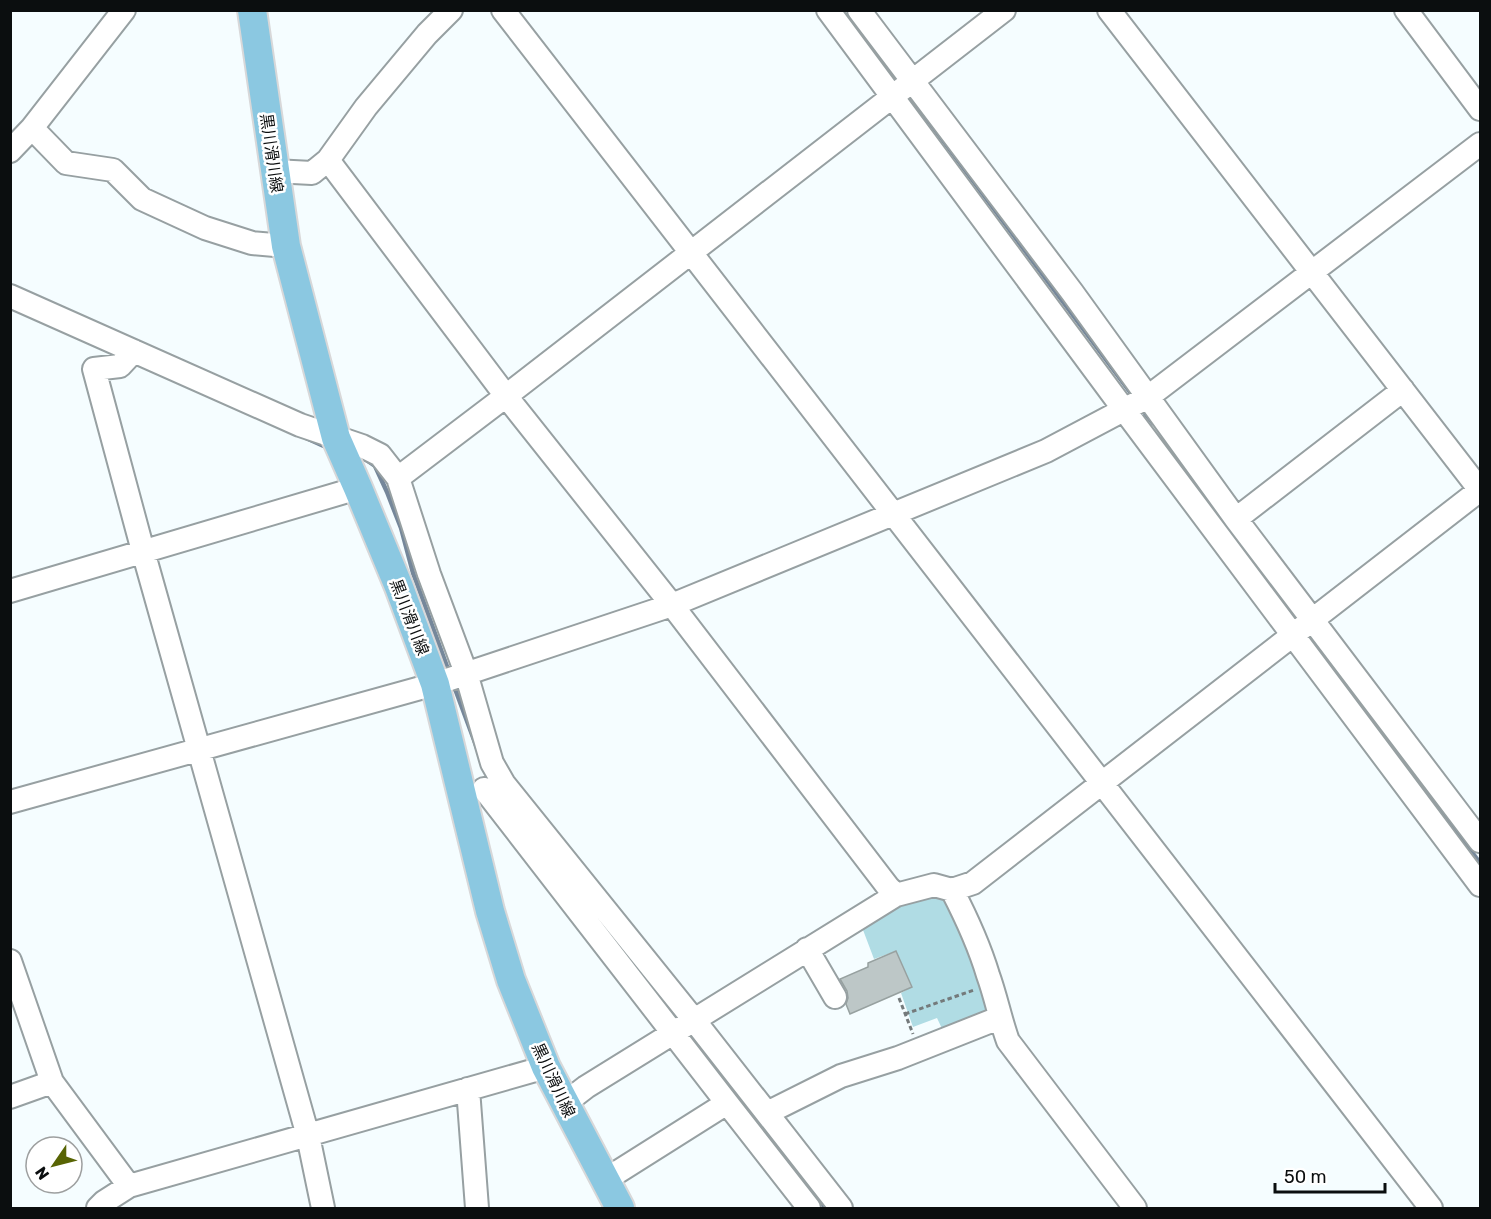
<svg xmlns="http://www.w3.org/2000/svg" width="1491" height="1219" viewBox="0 0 1491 1219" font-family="Rubik,'Noto Sans JP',sans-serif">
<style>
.green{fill:#b0dce4}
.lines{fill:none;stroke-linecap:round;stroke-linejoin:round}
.stream{stroke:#75879a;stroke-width:4.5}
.building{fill:#bdc7c7;stroke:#97a1a0;stroke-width:1.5}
.minor-casing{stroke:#97a0a2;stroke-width:26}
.major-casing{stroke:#d8d8d9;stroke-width:32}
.path{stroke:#747a7b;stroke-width:3;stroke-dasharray:4.5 3;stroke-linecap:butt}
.minor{stroke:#fff;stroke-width:22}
.major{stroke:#8bc8e1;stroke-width:28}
.labels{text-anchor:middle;stroke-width:5;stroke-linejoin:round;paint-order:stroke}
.street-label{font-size:16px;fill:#0b0e0f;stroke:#fff}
</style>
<rect width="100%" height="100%" fill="#f5fdff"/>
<!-- green -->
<path class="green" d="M942,895L980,971L990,1014L945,1035L937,1018L913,1027L901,993L912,987L896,951L874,959L860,922L897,902Z"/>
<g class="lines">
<!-- stream -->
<path class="stream" d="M907,92L1133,396
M1141,408L1153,423
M306,438L328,448
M365,459L375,466L387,492L401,528L413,573L449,672
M454,686L477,748
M1385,735L1480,863
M776,1147L826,1208"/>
</g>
<!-- building -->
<path class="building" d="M896,951L912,987L850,1014L846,1004L848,998L847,991L840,979L868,967V963Z"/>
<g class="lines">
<!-- minor casing -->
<g class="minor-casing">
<path id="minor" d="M503,10L1431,1208
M828,10L1125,411L1480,885
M859,10L1072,292L1236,519L1403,390
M1109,10L1480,490
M1406,10L1480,109
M32,128L66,163L113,170L142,199L205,228L252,243L286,246
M10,151L32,128L124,10
M328,160L506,396L672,605L888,887L896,895
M274,171L312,173L328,160L366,107L427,34L451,10
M10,296L300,425L362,446L380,455L398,478L506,396L1004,10
M134,351L120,366L94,369L143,551L308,1136L323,1208
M398,478L429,574L466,673L492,763L504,784L694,1020L841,1208
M1236,519L1480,841
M10,591L358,488
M484,789L727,1103L605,1180
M10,802L435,684L672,605L1046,451L1148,397L1480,144
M952,890C966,917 979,945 988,975C996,997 1000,1019 1008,1041L1135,1208
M807,949L835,997
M10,961L52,1082L129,1186
M468,1089L477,1208
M10,1097L52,1082
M727,1103L809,1208
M564,1104L586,1087L896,895L934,885L952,890L973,883L1480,490
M767,1113L841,1076L898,1058L999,1018
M98,1208L104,1202L129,1186L546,1067"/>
</g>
<!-- major casing -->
<g class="major-casing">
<path id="major" d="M252,10L286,246L336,438L358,488L399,587L435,684L490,911L511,980L546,1067L620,1208"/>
</g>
<!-- path -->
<path class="path" d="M899,998L913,1034
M905,1014L974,990"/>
<!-- minor -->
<use href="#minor" class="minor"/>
<!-- major -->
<use href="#major" class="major"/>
</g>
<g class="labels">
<!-- street labels -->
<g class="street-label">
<text transform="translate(272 153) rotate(82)" y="6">黒川滑川線</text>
<text transform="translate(410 617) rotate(69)" y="6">黒川滑川線</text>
<text transform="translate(554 1080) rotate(65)" y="6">黒川滑川線</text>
</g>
</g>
<!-- border -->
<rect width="1491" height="1219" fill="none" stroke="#0b0e0f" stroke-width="24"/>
<!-- north arrow -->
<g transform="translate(54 1165) rotate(235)"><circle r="28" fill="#ffffff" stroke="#9d9f9f" stroke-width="1.5"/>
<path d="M0-4.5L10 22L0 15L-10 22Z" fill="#586404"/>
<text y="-9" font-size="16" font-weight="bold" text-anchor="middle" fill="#0b0e0f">N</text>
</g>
<!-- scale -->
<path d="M1275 1183v9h110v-9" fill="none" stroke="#0b0e0f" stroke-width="3"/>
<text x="1284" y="1183" font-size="18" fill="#0b0e0f" stroke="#ffffff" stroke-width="4.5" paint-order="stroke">50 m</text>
</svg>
